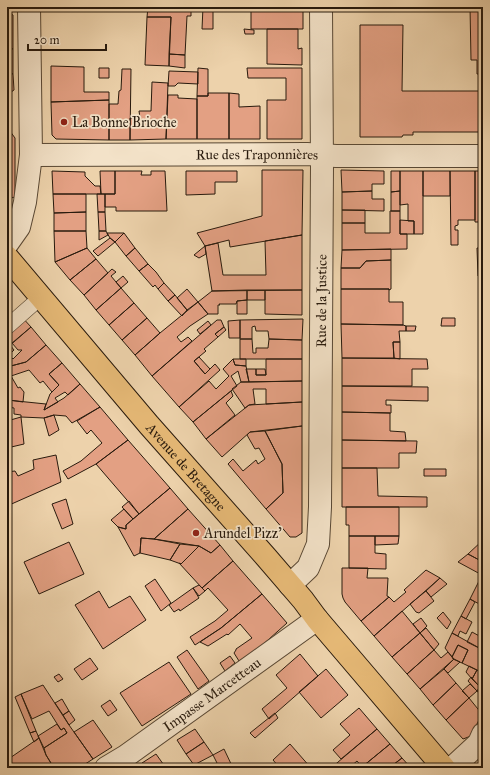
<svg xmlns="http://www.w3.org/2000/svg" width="490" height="775" viewBox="0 0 490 775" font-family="'IM FELL Great Primer',serif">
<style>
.building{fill:#e3a083;stroke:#281a0d}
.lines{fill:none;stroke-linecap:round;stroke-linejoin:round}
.lane-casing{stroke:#594834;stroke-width:16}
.street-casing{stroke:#594834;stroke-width:24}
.primary-casing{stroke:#281a0d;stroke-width:24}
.lane{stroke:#f3e2c8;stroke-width:15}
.street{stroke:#f3e2c8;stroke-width:22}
.primary{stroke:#e6b976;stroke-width:22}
.poi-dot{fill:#8f2418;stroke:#f3e2c8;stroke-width:1.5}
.labels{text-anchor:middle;stroke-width:3.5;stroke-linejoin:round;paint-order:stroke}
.poi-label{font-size:14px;fill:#281a0d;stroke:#f3e2c8;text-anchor:start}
.street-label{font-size:14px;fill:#281a0d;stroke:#f3e2c8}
</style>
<rect width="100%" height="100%" fill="#edd2ab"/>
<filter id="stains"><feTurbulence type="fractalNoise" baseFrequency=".005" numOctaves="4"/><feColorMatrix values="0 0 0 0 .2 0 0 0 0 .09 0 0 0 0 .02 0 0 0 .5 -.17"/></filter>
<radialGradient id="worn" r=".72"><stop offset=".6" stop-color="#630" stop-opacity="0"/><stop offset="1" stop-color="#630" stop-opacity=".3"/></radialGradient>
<!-- building -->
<path class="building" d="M148,7H170L191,9V16H187L185,55L169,54L171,17H147Z
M203,7H213V29H202Z
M251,7H303V29H251Z
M470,7H483V74H477V60H471Z
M7,12L13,15V49L7,47Z
M147,17H171L169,66L145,65Z
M360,25H403L402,91H483V132H413V135H403L402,137H360Z
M244,29L254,30V34H245Z
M267,29H298V49L302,48V65L267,64Z
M7,47L13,49V74L7,72Z
M169,54L185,55V68L169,66Z
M51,66L84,67V92H109V100L51,102Z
M99,68H109V78H99Z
M198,68L208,69V96H197Z
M247,68H302V139H267V100H286V78H248Z
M122,69H131L130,140H109V104H118L119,91L121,90Z
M169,71L198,72V84L178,83L175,86H168Z
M7,72L13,74L14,90L7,95Z
M152,82L168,83L166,139L130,140V118H140L139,111H151Z
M208,93H229V139H197V96H208Z
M229,93L239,94V107L260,106V139H229Z
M168,95H178V98L197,99V139H166Z
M109,100V140L56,139L52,135L51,102Z
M7,127L15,138V197L7,199Z
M262,170H303L302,235L230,247L229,240L205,246L197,233L262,216Z
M341,170L384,171V184H372V191L342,192Z
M52,171L85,172V176L95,186H100L101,194H53Z
M100,171H115V194H101Z
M115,171H142L141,175H151V171H165L167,211H116V207H105V194H115Z
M186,171H237V182H215V194L186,195Z
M391,171H400V191L391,192Z
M400,171H423V234H414V221H408V204L400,205Z
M423,171H450V196H423Z
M450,171H475V220H458V225L455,226V230H458V245H451Z
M475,171H483V222H475Z
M372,191V199H384V211L342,210V192Z
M400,191V211H391V192Z
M53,194H86V212L54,213Z
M97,194H105V212H98Z
M342,210H365V223H342Z
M390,211H400V234H407V249L342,250V223H365V233H390Z
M86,212V231H54V213Z
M98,212H105L106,231H99Z
M400,220L414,221V234H400Z
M54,231H86L87,248L55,262Z
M99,231H106L108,235L99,240Z
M107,233H124L115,242L110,238Z
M124,233L135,248L126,256L115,242Z
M302,235V290L212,291L205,246L218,243L223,275H266L265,241Z
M110,238L115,242L98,256L93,251Z
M205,246L206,254L199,258L194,255Z
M87,248L96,259L70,280L55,262Z
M135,248L148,264L139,271L126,256Z
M477,248H483V276H478Z
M391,249V260L366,261L360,268H341L342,250Z
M96,259L108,273L84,295L70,280Z
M391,260V289L389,290V289H341V268H360L366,261Z
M148,264L156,272L164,283L158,289L155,285L153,287L139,271Z
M112,269L116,272L111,276L121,288L96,310L84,295Z
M123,276L128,282L121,288L116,282Z
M164,283L175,295L168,301L158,289Z
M121,288L134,303L109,325L96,310Z
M187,289L198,302L187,310L177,298Z
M341,289H389V302H403V325L341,324Z
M247,290V300L237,301L236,304H219L220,305H218V314H208L198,302L212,291Z
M247,290H265V300H247Z
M265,290H302V315L265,314Z
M175,295L187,310L182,316L168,301Z
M247,300V314H237V301Z
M198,302L208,314L190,326L177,337L181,342L188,337L192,341L152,376L135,355L160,333Z
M134,303L147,318L122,340L109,325Z
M21,316L31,327L7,348V327Z
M147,318L160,333L135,355L122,340Z
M442,318H455V326H441Z
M303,319L302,340L269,339L268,331H256L255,326L252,327V339H240V320Z
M217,320H221L224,327L215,334L218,337L204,349L206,351L194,361L205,374L215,364L220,370L179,407L152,376Z
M240,320V338H229L228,321Z
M208,321L211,325L200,334L197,330Z
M341,324L403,325L406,326V331H399L400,342H393L394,358H342Z
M406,326H416L415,331H406Z
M31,327L46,345L26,362L7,367V348L10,345L14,350L9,355L13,359L22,350H18L12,343Z
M224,327L226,330L218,337L215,334Z
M240,339H252L253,353H256V348H268L269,339L302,340V359H240Z
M393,342H400V359L394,358Z
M46,345L62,363L49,374L59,385L52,392L43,381L40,383L29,370L11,376L18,388L20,387L24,392L23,402L9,400L7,392V367L26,362Z
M199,357L210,369L205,374L194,361Z
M342,358L427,359L428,369H412V386H342Z
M233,359L235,365L246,366L249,382H241L238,371L231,376L237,386L193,422L179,407L209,381L216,389L229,376L223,369Z
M233,359H246V366L235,365Z
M266,359H302V381L249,382L246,369H256V375H266Z
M62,363L80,384L68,395L65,392L55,398L58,402L44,410L50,394L59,385L49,374Z
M256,369H265L266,375H256Z
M302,381V402L266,404V389H253L255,404L249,405L245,408L232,389L241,382Z
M80,384L100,407L72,423L66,416L54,415L44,418L21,417V415L14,414V408L7,407V400L46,404L44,410L64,398Z
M342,386L428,387V401L386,400V405H391V413H390L342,412Z
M231,391L233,396L226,403L235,415L206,439L193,422Z
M302,402V426L250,432L222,457L206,439L249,405Z
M100,407L128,440L96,464L68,479L63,471L81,461L102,443L91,430L87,434L77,421Z
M342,412L390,413V431L405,432L406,441L342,440Z
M54,415L59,430L49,436L44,418Z
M21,417L24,444L7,448V421Z
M302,426V533L296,537H290L266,509L283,493L282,464L265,431Z
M265,431L282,464L283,493L266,509L228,464L233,459L243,471L256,460L258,464L265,459L259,448L255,449L247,435L250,432Z
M128,440L170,488L139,514L96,464Z
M342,440L417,441L416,453H399V468H342Z
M56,455L61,482L7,506V472L15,471L18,476L34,469L33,460Z
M342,468H377L378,496L427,497V507H342Z
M424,469H446V476H424Z
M170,488L188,509L154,539L141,538L140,553L134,556L118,527L126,529V525Z
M66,499L73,524L62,529L52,504Z
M129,501L139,514L133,519L122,507Z
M346,507H399V536H349V525H346Z
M124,509L133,519L126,525V529L118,527L111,520Z
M188,509L220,545L211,553L199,546L154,539Z
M349,536H375V553L386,554V569L349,568Z
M375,536H399L398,544L375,545Z
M141,538L154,539L180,544L170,560L140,553Z
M483,540L482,553L483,562L468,554Z
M69,542L84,574L39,594L24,562Z
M180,544L199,546L181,564L170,560Z
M220,545L233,561L202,588L179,563L181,564L199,546L211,553Z
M468,554L483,562L482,575L458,562Z
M233,561L262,594L221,628L195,645L190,637L215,621L228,610L208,588L205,591L202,588Z
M342,568H368L367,578H388L387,596L389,597L361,621L345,602L343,598L342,594Z
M426,570L440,578L374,636L361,621L389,597L394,602L406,592L404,590Z
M440,578L447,584L431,597L426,591Z
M155,579L171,603L161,611L145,586Z
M479,581L483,583V606L470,599Z
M199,585L205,591L199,596L193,588Z
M193,588L199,598L180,611L179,609L174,612L169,605Z
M99,591L109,608L130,596L146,620L103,649L75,605Z
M426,591L434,601L419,613L416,612L410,604Z
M262,594L287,623L259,648L239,661L234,653L236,650V649L252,638L240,624L228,635L227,634L208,646L200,642L221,628Z
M470,599L475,602L466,619L461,616Z
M402,611L420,633L392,657L374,636Z
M443,612L451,622L447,629L437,618Z
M461,616L472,622L466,634L460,631L458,636L452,633Z
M421,618L427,626L420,633L413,624Z
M426,628L439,644L434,650L420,633Z
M472,632L483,638V637V650L467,642Z
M420,633L434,650L407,674L392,657Z
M452,633L483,650V673L462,663L468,650L458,645L452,657L448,652L445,648Z
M458,645L468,650L462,663L453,659L452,657Z
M187,650L209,681L198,689L177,657Z
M434,650L441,658L448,652L454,659L420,689L407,674Z
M300,654L318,676L269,719L262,709L287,688L276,675Z
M230,656L235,663L225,671L220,663Z
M90,658L98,669L82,680L74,669Z
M454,659L460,662L448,673L444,669Z
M169,662L191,694L142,726L120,693Z
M469,666L477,670L472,679L466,672Z
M326,669L348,695L321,718L299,692Z
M444,669L456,683L433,705L420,689Z
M477,670L483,673V698L477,691L480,687L472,679Z
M59,674L63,679L58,682L54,677Z
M471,677L480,687L477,691L468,681Z
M456,683L469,698L446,720L433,705Z
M470,684L477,691L469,698L462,691Z
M43,685L69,725L93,759L79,768H54L46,755L44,748L67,733L64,728L61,730L49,711L32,719L21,694Z
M21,694L36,731L30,733L15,697Z
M469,698L482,714L471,736L463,739L446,720Z
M62,699L69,711L63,715L55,703Z
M110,700L117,710L108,716L101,706Z
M359,708L377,729L341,759L333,750L350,735L340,724Z
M69,711L75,720L69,725L63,715Z
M275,713L278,718L255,738L250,733Z
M93,720L112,747L93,759L74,732Z
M57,724L61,730L64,728L67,733L44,748L38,736Z
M195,729L204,742L186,754L177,740Z
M377,729L390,744L362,767L357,761L349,768H331Z
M36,731L39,738L34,742L30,733Z
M39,738L46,755L54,768H7V760Z
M204,742L213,755L194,765L186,754Z
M290,744L311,768H280L273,760Z
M390,744L402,758L389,768H363L362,767Z
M224,749L233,768H214L218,765L213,755Z
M156,754L166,768H145L142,763Z
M402,758L411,768H389Z"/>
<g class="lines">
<!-- lane casing -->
<g class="lane-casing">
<path id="lane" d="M7,327L41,297"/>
</g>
<!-- street casing -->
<g class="street-casing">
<g id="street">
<path id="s1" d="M31,155L307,154L336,156H483"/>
<path d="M7,244L19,227L25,202L31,155L29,7"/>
<path id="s2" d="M290,585L308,568L318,544L320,507L322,166L321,7"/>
<path id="s3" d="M106,768L126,756L317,619"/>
<path d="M452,768L479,743L483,734"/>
</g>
</g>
<!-- primary casing -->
<g class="primary-casing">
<g id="primary">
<path id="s4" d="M7,257L149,425L266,557L303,600L317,619L444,768"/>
</g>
</g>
<!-- lane -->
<use href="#lane" class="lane"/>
<!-- street -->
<use href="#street" class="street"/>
<!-- primary -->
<use href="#primary" class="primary"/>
</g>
<!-- markers -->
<g class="poi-dot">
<circle cx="64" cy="122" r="4"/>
<circle cx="196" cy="533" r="4"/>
</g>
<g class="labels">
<!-- poi labels -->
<g class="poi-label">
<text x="72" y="127">La Bonne Brioche</text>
<text x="204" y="538">Arundel Pizz'</text>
</g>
<!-- street labels -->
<g class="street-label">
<text dy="5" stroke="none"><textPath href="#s1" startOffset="226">Rue des Traponnières</textPath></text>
<text dy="5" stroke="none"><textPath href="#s2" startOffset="294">Rue de la Justice</textPath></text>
<text dy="5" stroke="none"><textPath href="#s4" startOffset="276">Avenue de Bretagne</textPath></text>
<text dy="5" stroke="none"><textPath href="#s3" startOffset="129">Impasse Marcetteau</textPath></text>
</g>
</g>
<!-- margin -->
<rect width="490" height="775" fill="none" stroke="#edd2ab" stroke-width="24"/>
<rect x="8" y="8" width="474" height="759" fill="none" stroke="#281a0d" stroke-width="2"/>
<rect x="12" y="12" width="466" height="751" fill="none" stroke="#281a0d"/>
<!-- scale -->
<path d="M28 44v6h78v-6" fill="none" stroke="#281a0d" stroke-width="2"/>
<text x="34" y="44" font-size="12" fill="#281a0d" stroke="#f3e2c8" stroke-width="3" paint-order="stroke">20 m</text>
<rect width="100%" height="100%" filter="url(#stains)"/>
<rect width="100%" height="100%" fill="url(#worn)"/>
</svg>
